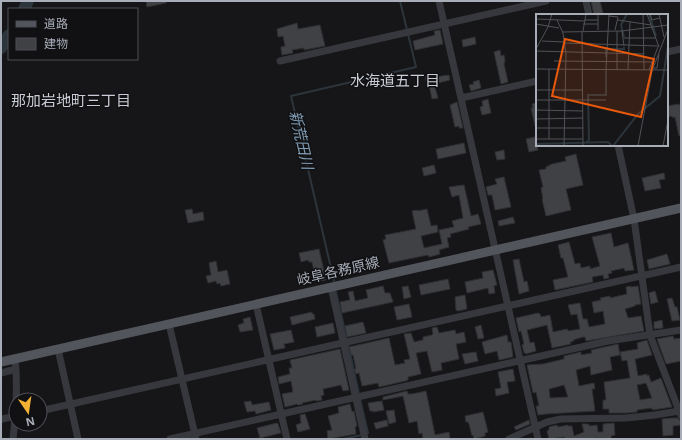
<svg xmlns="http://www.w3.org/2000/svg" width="682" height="440" viewBox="0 0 682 440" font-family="'Noto Sans','Noto Sans JP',sans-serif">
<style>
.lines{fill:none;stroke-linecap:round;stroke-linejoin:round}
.stream{stroke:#2c353c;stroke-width:2}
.river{stroke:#2c353c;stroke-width:12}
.building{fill:#404145;stroke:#303034;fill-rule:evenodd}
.minor{stroke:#37383d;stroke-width:7}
.major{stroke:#53555c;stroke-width:9}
.labels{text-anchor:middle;stroke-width:3;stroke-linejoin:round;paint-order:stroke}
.street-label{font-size:14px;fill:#a8adb8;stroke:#111113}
.neighbourhood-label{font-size:15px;fill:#c9ccd4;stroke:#111113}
.water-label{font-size:15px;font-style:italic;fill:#7f9bb3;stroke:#111113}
.inset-river{fill:none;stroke:#2c353c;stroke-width:2}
.inset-road{fill:none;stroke:#505258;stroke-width:1}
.view{fill:#e8590c;fill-opacity:0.15;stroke:#e8590c;stroke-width:2}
.inset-edge{fill:none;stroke:#a8adb8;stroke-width:2}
</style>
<rect width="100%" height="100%" fill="#161618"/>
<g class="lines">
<!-- stream -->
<path class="stream" d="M334,281L291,96L416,67L400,1
M336,292L347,340
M348,344L359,394
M360,399L368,433L366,434
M343,439L362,435"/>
<!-- river -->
<path class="river" d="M24,9L28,1
M1,48L9,35"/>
</g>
<!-- building -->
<path class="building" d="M146,1H166V3L147,7Z
M591,1H600L603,13L594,15Z
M297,23L298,29L320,25L325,46L304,50V48L292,50L293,53L282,55L281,49V47L285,46L283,36L278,37L277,29Z
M440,30L443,44L415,50L413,41L435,35L434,31Z
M475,37L476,44L463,47L462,40Z
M500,50L501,56L504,55L505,61L504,64L508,82L501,84L494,52Z
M435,74V77L449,75L450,80L434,84L438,98L432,99L429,85H427L425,76Z
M479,80L481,88L471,91L469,85L474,84L473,82Z
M488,99L491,113L482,115L480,107L483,106L482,101Z
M457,102L463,128H459V126L455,127L450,105Z
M537,103V126H535L531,108H533L532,104Z
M679,104L681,107V135L679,136L675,117L673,118L672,116L667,117V106Z
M535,137L538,150L529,152L526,139Z
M464,143L466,153L438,159L436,149Z
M504,150L505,159L497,160L495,152Z
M576,154L583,185L566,189L571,210L546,216L542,199H543L541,188L543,187L539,170L546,169V167L552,164L566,161L565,157Z
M434,165L436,173L424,176L422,168Z
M664,173L665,179L659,180L661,188L645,191L642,178Z
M504,177L511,207L495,210L492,195H488L486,187L497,184L495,179Z
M464,185L471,216L478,214L481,224L468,227L469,229L450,234L451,237L447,238L449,247L439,250L440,254L429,257L428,255L389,263L383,240L386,239L385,235L416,229L412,211L417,210V211L427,209L431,226L437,225L438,232L421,236L424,248L442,244L439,230L454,227L452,221L463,218L459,195L452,197L449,187Z
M192,209L193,214L203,212L204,220L188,223L185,210Z
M513,217L515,223L499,226L498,221Z
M611,233L614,247L628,243L634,270L625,271L624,268L611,271L612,273L608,274L609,278L604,279L603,275L592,277L593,282L555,290L553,280L568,277L563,258H561L558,245L569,242L575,264L580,263L581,268L590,266V269L600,266L592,237Z
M319,249L326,280L319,281V279L316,280L312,262H309L308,260L301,262L299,253Z
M667,254L670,264L649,269L647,260Z
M519,259L524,282L527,281L529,291L519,294L513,260Z
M216,261L218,272L227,270L230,284L221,286L220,283L217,284L216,281L208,283L206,276L211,275L209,263Z
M493,270L497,285L494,286L495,293L489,294L488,288L467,293L465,282L483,278L482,272Z
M448,279L450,289L421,295L419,285Z
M383,286L385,293H390L393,302L342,313L340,302L350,300L348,292L353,291L355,301L368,298L366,290Z
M408,286L411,297L404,299L402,287Z
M631,286V287L638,286L641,304L635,305V306L625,309L628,318L641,316L644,331L586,341L585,337H583L573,340L574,341L570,342L571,344L552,348L547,325L527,330L530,343L534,342L536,351L526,354V353H524L522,345L524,344L521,331L519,332L516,318L538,313L540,314L541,317L550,315L553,332L567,329L568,331L580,329L577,314L571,315L568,305L580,303L583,319H587L589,327L605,324L603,311L594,313L592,302L601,300L600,298L610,296V298L627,294L626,287Z
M655,291L658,302L651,304L649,293Z
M465,295L467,309L458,311L456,310L455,297Z
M672,298L675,307H677L680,320L672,321L667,299Z
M409,304L412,317L397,320L394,307Z
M312,312V314H314L315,319L292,325L290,317Z
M250,317L253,330L240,332L238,325L244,323L243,319Z
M662,320L663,328L654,329V322Z
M363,322L366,333L347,337L345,326Z
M333,323L335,333L317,337L315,327Z
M481,325L484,338L478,339L475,327Z
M437,327L439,333L455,330L456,334L464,332L466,342L456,344L459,359L441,363L442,370L432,372L427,351L416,353L421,374L408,377V380L405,381L379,387L378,383L362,386L359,373L356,374L354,369H356L353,355H351L349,347L389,338L395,365L405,363L404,360L410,359L404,334L411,333L414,342L423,340V337L432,335L433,334L432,328Z
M291,330L294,342L284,344L285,348L274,350L270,334Z
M507,335L508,342H511L513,357L499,360L497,351L485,354L482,342Z
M673,336L674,339L681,338V361L666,364L657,339Z
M647,340L652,355L635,359L638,376L647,374V376L649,375L651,382L661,378L672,407L652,410V408L637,410V412L626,413H609V409H603V400H606L604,382L630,378L627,360L622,361L620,352L638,349L637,343ZM646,383L652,398L640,400L637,385Z
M618,344L620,355L610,357L612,370L591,375L590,366L576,370L579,386L594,383L595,389H592L595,411L546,414L538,415L536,406H539L536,392L533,393L527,365L543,364L564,359V356L581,352V355L592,353L591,350ZM564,385L568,397L550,398L549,389Z
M340,349L349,390L343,391L341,385L323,389L324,395L321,396L322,400L316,401V400L302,403L303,404L298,405L297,404L285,407L282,394L293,392L291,381L279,384L278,377L290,374L289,368H292L290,360Z
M476,352L478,361L465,364L462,354Z
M513,369L515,381L507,382L509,393L496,396L495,389L501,388L498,372Z
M407,391L408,394H412L426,391L435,435L449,432L450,439H423L422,433L419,434L417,421L409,423L403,396L383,400V397Z
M251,401L252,405L269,402L271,410L256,414L255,411L247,412L244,402Z
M382,401L384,410L373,412V411H370L368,403Z
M350,404L352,412L354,411L357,426L355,427L356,434L328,439L327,431L332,430L328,416L339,413L338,407Z
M394,410L396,422L389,424L386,411Z
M483,412L488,432L485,433V436L474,439L473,435L472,436L469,424L468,422H466L465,416Z
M305,414L310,429L298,432L296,425L301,423L300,415Z
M672,418H677L681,421V425L673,426V435L663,436L662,419Z
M387,420L388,426L376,429L374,423Z
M529,420L530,424L516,430L514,427Z
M277,423L278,424L281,433L260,438L257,428Z
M614,423L615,435L611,436V439H599V438L588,439H565L564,437L549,439L547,431L549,430V427L557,425L558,427L568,425V426H572L574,436L584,432L582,424H589V426L597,425L598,432H603V424Z"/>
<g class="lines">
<!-- minor -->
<path class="minor" d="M439,1L538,439
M586,1L589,15
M667,52L681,49
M280,61L546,1
M461,98L537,81
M618,145L634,219L650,335L681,416
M331,287L365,439
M256,304L287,439
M169,324L196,439
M58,349L78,439
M1,373L16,369
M40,411L681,267
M2,419L16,416
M13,439C16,413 18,385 15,359
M170,439L608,341L681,330
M509,439L547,422L561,419L626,418L655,415L679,411"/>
<!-- major -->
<path class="major" d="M1,362L681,208"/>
</g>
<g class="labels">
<!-- street labels -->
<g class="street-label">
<text transform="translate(338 271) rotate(-13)" y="5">岐阜各務原線</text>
</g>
<!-- neighbourhood labels -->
<g class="neighbourhood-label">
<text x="395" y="86">水海道五丁目</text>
<text x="71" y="106">那加岩地町三丁目</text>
</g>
<!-- water labels -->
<g class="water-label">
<text transform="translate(301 140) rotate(77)" y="5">新荒田川</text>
</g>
</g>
<!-- overview -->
<g transform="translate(536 14)">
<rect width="132" height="132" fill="#161618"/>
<path class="inset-river" d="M113,0L120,22M88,23L85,11L91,0M70,43V35H88V33M50,129L53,126L52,81H70V56M0,130L72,128L76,132M77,132L102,100L124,82L132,32"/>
<path class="inset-road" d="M62,0V16M107,0L108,56M111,0L123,33M114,0L116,6L124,4M123,0L128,23M73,2L82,3L79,16M0,5L48,7M21,6L27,19L30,40L28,132M48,6H62M82,6L115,11M0,10L23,14M47,10H62M47,17L50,0M86,17L132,11M26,18L86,17L88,32M46,18L47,132M88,24H120M6,27L28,28M28,29L122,32M0,35L12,13L16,0M0,37L108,40M18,47L117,48M118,54H121L123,40M0,55L132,56M70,55L73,0M81,55V17M92,55L94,8M113,56L122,33M0,76H47M0,86H70M0,96L47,97M0,105L47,104M0,114H47M0,125H47M13,125V55M102,132L116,57L132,15M127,132L132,106"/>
<path class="view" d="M29,25L118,45L105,103L16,82Z"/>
<rect width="132" height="132" class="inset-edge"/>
</g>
<!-- border -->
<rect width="682" height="440" fill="none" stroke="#a8adb8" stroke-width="4"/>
<!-- legend -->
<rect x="8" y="8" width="130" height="52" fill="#111113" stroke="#4d4f55"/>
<rect x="16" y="21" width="20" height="6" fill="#53555c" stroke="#4d4f55"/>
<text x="44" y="28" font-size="12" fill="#a8adb8">道路</text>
<rect x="16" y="38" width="20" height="12" fill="#404145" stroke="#4d4f55"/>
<text x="44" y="48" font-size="12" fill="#a8adb8">建物</text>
<!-- north arrow -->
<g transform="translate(28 412) rotate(167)"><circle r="19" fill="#111113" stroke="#4d4f55"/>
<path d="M0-3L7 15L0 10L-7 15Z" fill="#f2b134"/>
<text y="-6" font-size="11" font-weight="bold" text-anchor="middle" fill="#a8adb8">N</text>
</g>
</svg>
